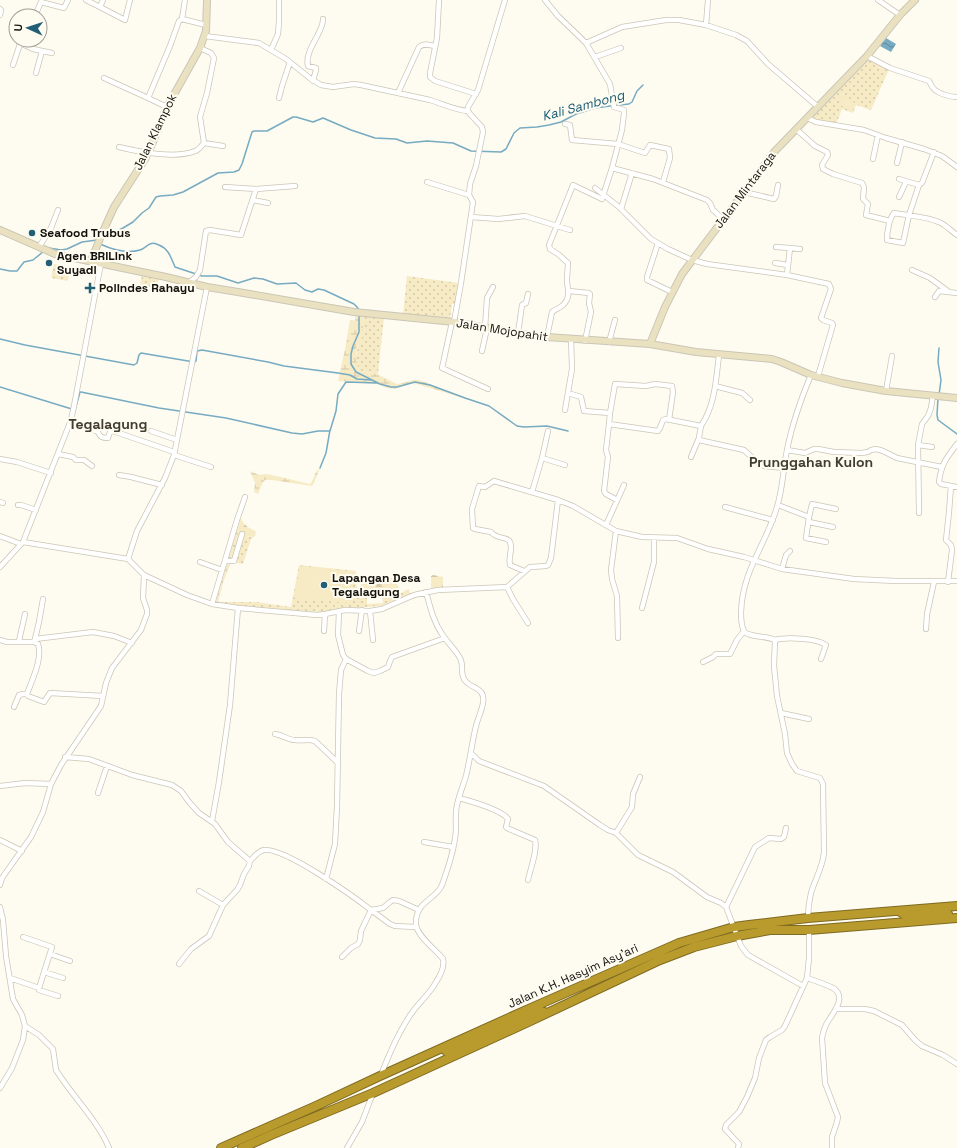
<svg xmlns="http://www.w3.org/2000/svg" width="957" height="1148" viewBox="0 0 957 1148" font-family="'Space Grotesk',sans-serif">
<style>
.grass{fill:url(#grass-dots)}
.forest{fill:url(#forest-firs)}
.wetland{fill:url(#wetland-marsh)}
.garden{fill:#f7ebc5}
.water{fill:url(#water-waves)}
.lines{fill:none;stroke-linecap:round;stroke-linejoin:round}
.stream{stroke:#76abc2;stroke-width:1.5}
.street-casing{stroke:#cbc6b6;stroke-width:6}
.secondary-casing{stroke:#cbc6b6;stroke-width:8}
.highway-casing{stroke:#7e6a21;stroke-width:10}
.street{stroke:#fff;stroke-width:4.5}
.secondary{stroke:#eae1c0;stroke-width:6}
.highway{stroke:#b89a2d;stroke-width:8}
.poi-dot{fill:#225f76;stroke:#fefbf1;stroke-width:1.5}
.labels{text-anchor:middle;stroke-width:4;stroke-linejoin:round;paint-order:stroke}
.street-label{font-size:12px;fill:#13110c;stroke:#fefbf1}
.poi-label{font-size:12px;font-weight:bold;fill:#13110c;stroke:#fefbf1;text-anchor:start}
.water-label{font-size:13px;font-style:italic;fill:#165b73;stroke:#fefbf1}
.quarter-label{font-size:14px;font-weight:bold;fill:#423d30;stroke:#fefbf1}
</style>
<defs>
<pattern id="grass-dots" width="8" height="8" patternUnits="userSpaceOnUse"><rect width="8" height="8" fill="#f7ebc5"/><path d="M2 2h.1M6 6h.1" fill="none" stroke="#d3c8a8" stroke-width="1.8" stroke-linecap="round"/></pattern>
<pattern id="forest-firs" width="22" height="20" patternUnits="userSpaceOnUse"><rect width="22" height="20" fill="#f7ebc5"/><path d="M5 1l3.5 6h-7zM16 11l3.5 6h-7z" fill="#d3c8a8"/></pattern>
<pattern id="wetland-marsh" width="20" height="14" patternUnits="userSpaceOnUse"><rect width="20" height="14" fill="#f7ebc5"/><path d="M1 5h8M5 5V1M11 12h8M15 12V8" fill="none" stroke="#d3c8a8"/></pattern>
<pattern id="water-waves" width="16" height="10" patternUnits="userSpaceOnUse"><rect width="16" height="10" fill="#76abc2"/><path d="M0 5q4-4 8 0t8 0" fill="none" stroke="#608a9c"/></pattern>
</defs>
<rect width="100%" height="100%" fill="#fefbf1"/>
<!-- grass -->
<path class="grass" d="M867,57L889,69L871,110L856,105L853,113L842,109L836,124C828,123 817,124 813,116Z
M54,264L70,267L68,281L51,278Z
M142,274L159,278L157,288L140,285Z
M407,276L459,283L455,304H452L450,319L403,315Z
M364,315L384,317L378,374L360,371C353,358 357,354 359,341C361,332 363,324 364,315Z
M236,534L246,537L255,536L251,539L243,564L231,562L223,583L218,602H256L291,607L299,565L356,571V583L358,593L367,592V604L383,603L382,592H384L389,599L409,589L410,594L380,606L341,609L325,612L297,611L215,604Z"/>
<!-- forest -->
<path class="forest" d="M241,518C243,525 250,529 256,531L255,536L244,537L236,534Z
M433,575L443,577V587L431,588V576Z
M361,576L397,578V584L401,593L389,599L386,597L384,592L365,593L360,583Z"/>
<!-- wetland -->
<path class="wetland" d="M356,315H364L362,338L357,347L356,354L357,365L360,371L377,374L397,384L403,383L413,380H419L480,403L417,384L412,383L394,389L387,388L377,384L338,381L345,349L350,320L355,321Z
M320,468L314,483L312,486L272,480H265L263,482L258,494L254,492L255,483L250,471L259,475L266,474L272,475L310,484C315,479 313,473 320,468Z"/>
<!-- garden -->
<path class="garden" d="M841,97L854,102L852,109L839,105Z
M300,566L354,572L349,603L294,598Z"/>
<!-- water -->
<path class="water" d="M886,38L896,44L891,52L880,46Z"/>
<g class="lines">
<!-- stream -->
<path class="stream" d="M101,239L123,228L133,222L142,213L149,208L156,197L160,196L173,195L183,192L218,173L234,172L239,170L242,164L252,132L254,131H267L293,117H296L313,122L323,118L351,130L375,138L396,139L407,143L427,141L453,143L471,151L501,152L506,149L514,133L520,128L537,127L549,125L561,122L576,114L595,108L610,106L629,104L632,102L637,91L643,85
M100,244C111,249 127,254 140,250C144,249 147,245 150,244C154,242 156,244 159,245C169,249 171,258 175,267L202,276H217L238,283L254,278L263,279L277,284L296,283L305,290L312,292L318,289L324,290L354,304L357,307L359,310
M49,248L61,250L67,249L82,242L97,240
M0,269L10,271H17L24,262L33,260L44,251
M359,314V332L353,346L351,354V364L356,372L380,384L391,387H397L415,382L430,385L465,398L489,406L517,426L524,427L547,426L568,431
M0,339L25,345L134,365L137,363L139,355L141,353L194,362L196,361L197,351L202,350L268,362L284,366L338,373L350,375L357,379L371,380
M939,348L938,362L941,380L939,395
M0,387L75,410L80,392H81L159,408L226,418L292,433L302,434L318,431H330L336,411L338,394L346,382L378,383
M938,398L937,415L938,420L957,434
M320,468L326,453L330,430"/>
<!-- street casing -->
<g class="street-casing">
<path id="street" d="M86,0L100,7L103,0
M439,0L437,38L430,73V77L435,81L476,94
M545,0L558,16L586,43L610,84L614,107L624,110V113L622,130L612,168
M878,0L900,15
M100,7L125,20L130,0
M0,9L1,10L0,15
M35,16L41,2L64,8L68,0
M182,19L185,0
M706,25L708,0
M205,36L259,43L286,59L311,79L321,85L333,87L354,84L361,85L430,100C443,104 455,110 468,111
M20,43L33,49L52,53
M586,43L622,27L666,20H679L706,25L736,35L747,41L768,64L817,106
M200,48L211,53L214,58L207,93L200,117L204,143
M271,50L278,34L279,21V0
M867,56L890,68L929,81C931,84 932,88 935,90C940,94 950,97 957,97
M595,57L621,48
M13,65L21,41
M36,73L42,51
M104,78L148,98
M313,81L316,70V68L308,66C304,50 324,32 323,19
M398,93L419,47C424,43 429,45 435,46
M279,98L282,86L290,62
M167,107L148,98L170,46L179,21L182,19L206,25
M807,118L816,122L864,130L886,138L924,149L942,156L957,167
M565,124L570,125L572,140L618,144L645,153L650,145L669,149L670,158L663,182
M796,129L815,146L827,152L828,155L822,165L823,169L833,174L862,183L864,187L863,199L868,204L866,215L890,221
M119,147C139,152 176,159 195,151C199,150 201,146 204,143L223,146
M873,159L878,135
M897,163L902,142
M899,179L919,185L922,183L934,152
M427,182L469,195
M919,185L909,215L903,243L887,240C887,232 889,219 894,213C910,216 927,216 941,223C947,226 951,231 957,235
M225,187L256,189L295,186
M595,188L619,207L651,239L668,249L692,260L707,264L787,275L829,284L831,289L821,318L823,320L832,323L833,325L818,376
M744,192L774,199L776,196L778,185
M899,197L906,182
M253,200L268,203
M621,209L632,173
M471,217L498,219L525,216L570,230
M658,243L647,277V280L672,292
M39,247L51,228L58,210
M776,247L790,248
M775,263L788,265
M912,270L930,278L949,292
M787,275L790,248L800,249
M188,283L196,277L200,270L206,231L210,230L241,235L256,189
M569,291L589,293L590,294L589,303L591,312L585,341
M935,297L939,291L957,293
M452,322L442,368L488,389
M454,322L461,283L473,202L469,195L470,184L476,166L483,132L482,127L470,114L468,111V107L478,90L505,0
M485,328L487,298L493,287
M518,333L522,305L526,303L528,294
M547,337L552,312C556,309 560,308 563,305C572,296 567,289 567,280C567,274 568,268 568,263L558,254L550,249L549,245L573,185L602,199L612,168L653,179L707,200L710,203L713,210L723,219
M609,342L615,320
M482,351L487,328
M715,386L742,393L750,400
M886,391L892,356
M568,393L581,397L584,411L610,413L615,384L646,386L655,384L672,386L673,392L669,420
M565,410L572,369L571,339
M610,413L609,424L658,431L660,428L663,420L666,419L701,426L699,437V440L744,450L759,464L764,466L784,468
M70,423L96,431L98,432C100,437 102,438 108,438L110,432L113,431L174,452
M609,424L606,450L608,457L604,491L606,494L617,500
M701,426C715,405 716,380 719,355
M151,431L177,440
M957,444C947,457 941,464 939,482L941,484L957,487
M918,445L932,447
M787,450L805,453L814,449H818L834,452L861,453L868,452L871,450L876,449L883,451L897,458L942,467
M58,454L73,457L76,460H84L92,466
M174,455L211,467
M691,457L699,438
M542,458L565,465
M0,459L17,462L51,473
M119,475L131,477L162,485
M532,492L542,458L548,431
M0,502L3,503
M18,505H21L36,510
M778,505L809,517L806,538L826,542
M725,507L773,520
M919,513L918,445L922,424L928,416L931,408L933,395
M809,517L812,504L836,509
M809,522L833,527
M606,525L624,485
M616,531L611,570L612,579L617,596L618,638
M0,536L21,544
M23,542L128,559L129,556L137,531L165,478L174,455L207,287
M128,559L144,575L187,595L212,604L238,608L317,615L325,614L345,610L370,611L382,609L414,595L438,590L507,587L530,567L546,566L548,565L551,558L558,500
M225,561H234L242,534
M200,562L222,570
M0,567L23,542L71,420L74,406L101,263
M782,569L786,555L790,551
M524,571L510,565C508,558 513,549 510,542C508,536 497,540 491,532L475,529L473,528L472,509L479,486L485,487L494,481L558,500L573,506L616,531L642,537L677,538L708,549L744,557L782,569L854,579L896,581H957
M948,582L952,550L951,545L946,540L949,512L951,486
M507,587L513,599L528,623
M212,604L237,520L245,497
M642,608L654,562V538
M370,611L373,640
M339,612L338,635L343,655L346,659L368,671L374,673L380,671L388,667L390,661L392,657L445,638
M926,629L927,614L934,582
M324,631L325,614
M359,631L362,610
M35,639L39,622L43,599
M0,640L7,642H34L35,639L93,632L114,636L132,643
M775,640C786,637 817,638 826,645L821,659
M19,641L25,614
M34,642L38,644C43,658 32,680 27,694L28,696L44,702L50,693L103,696
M703,662L713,657L716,654H730L737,640L744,631
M14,707L19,695L23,694H27
M781,713L809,719
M275,734C283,735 288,740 295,740C302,741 309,739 315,741L338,763
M471,753L479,761L544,786L600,825L608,830L616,833L638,855L673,872L707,897L721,903L726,907L741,946L748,955L803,986
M65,757L89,759L132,775L172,785L181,791L189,802L199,813L215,824L228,842L250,861L249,866L244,874L240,885L237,890L223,905L209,936L191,949L179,964
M0,786L25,783L51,784
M98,793L107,766
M459,798C470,801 502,810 508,819L506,827L507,828L535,840C538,850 530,870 528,880
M212,821L219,782L230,705L238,608
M616,833L632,807L633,794L640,777
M0,840L22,851
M424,842L453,847
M250,861C254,857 258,851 264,850C284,847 353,896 371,910L361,931L360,940L358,944L351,948L342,957
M326,879L335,844L337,806L339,694L341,670L346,659
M0,885L2,878L31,837L43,812L51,784L61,765L101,706L106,683L112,668L141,630L147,614V610L143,598L144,575
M199,891L223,905
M0,907L3,920L6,956L13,999L22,1015L25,1026L23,1040L12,1068L0,1088
M726,907L755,847L769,838L781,839L784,837L786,828
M371,910L383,908L390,902L393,900L399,901L419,910
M371,910L390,924L395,926L416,927
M808,918C808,910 809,901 811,893C815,879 823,867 824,852L823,784L820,778L797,771L792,764L787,753L785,734L777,696L774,666L775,640C768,636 747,637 744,631C741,625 741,618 741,613C742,570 766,545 777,507C783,488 783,469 787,450C792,424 801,399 811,375
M50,954L70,961
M44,972L63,978
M10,978L39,988L52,947L23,937
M807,978C816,981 825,984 833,988C848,997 832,1014 827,1023C824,1028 823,1033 822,1038L825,1083L838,1117L837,1122L832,1137V1148
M39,988V990L58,996
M836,1009H865L874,1011L902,1025L915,1040L922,1046L943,1055L957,1064
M25,1026L39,1035L53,1049L56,1070L58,1073C74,1098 98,1121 109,1148
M381,1075C389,1054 398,1033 411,1014C419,1002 430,994 436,982C440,976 445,967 443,959C436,950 416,935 416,924C415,901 436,900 442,885C448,868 455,848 456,829C456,821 455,813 457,805C459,795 463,786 466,776C470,760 472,742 476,726C478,718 482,710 483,703C486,686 469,689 464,679C460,672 464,665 460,658C455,649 447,642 442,634C433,621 430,606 426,592
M347,1148L362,1122L373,1093
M738,1148L739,1144L725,1129L726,1125L739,1112L747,1097L755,1078L759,1058L766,1040L770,1037L782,1030L785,1026L807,978L809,958V930"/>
</g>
<!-- secondary casing -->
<g class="secondary-casing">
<path id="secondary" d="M0,230L55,254L166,277L207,287L232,291L354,312L454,322L520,334L547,337L650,344L696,352L772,359L781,362L811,375L842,383L886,391L957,398
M91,261L101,236L114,207L145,159L153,142L167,107L200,48L206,31L207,0
M650,344L665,307L682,274L775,151L867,56L900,15L915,0"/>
</g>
<!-- highway casing -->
<g class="highway-casing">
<path id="highway" d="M899,911L906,916L948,914L949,917L943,919
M495,1025L490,1029L492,1031H494L536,1012L541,1011L547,1013
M446,1051L488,1035L489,1038L485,1042
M221,1148L316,1106L380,1076L531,1008L679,943L734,927L749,925L808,918L957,906
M242,1148L271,1135L373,1093L526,1023L660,960L694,947L737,936L770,930H809L957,918"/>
</g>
<!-- street -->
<use href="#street" class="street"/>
<!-- secondary -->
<use href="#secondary" class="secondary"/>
<!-- highway -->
<use href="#highway" class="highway"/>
</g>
<!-- markers -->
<g class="poi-dot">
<circle cx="32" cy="233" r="4"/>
<circle cx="49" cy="263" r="4"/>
<path d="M88 282h4v4h4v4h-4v4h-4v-4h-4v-4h4z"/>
<circle cx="324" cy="585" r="4"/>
</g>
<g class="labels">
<!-- street labels -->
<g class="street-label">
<text transform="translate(155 132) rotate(-64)" y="4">Jalan Klampok</text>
<text transform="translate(745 190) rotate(-53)" y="4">Jalan Mintaraga</text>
<text transform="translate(502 330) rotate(9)" y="4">Jalan Mojopahit</text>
<text transform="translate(573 976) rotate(-24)" y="4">Jalan K.H. Hasyim Asy'ari</text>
</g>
<!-- poi labels -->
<g class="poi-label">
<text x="40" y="237">Seafood Trubus</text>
<text x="57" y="260">Agen BRILink<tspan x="57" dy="14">Suyadi</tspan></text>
<text x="99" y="292">Polindes Rahayu</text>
<text x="332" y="582">Lapangan Desa<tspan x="332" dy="14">Tegalagung</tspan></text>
</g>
<!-- water labels -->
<g class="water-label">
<text transform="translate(583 105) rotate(-15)" y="5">Kali Sambong</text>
</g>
<!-- quarter labels -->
<g class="quarter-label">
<text x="108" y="429">Tegalagung</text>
<text x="811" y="467">Prunggahan Kulon</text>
</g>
</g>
<!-- north arrow -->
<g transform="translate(28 28) rotate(273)"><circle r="19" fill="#fefbf1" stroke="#a09d95"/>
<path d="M0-3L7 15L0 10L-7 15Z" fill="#225f76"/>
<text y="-6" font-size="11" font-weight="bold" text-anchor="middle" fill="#13110c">U</text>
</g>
</svg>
